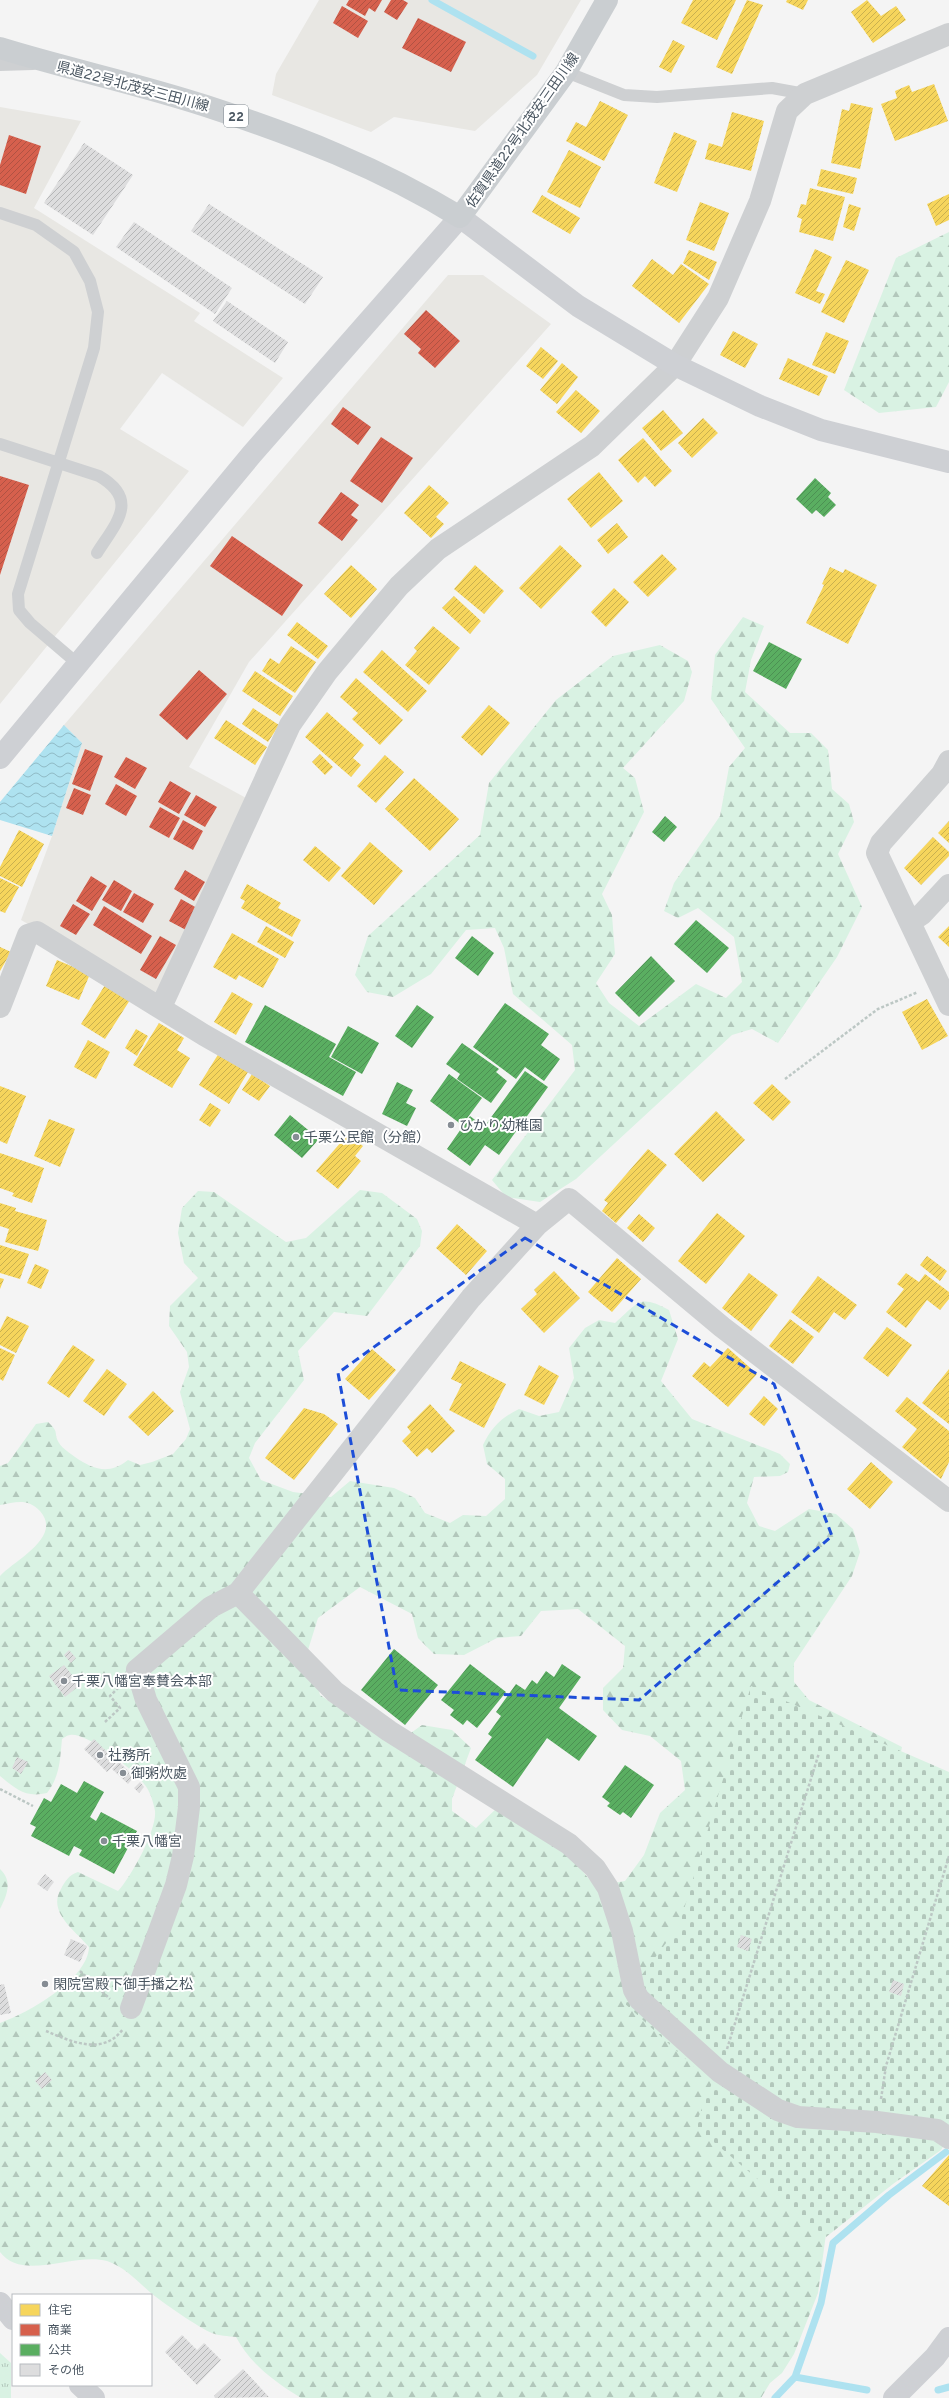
<svg xmlns="http://www.w3.org/2000/svg" width="949" height="2398" viewBox="0 0 949 2398" font-family="Overpass,'Noto Sans JP',sans-serif">
<style>
.commercial{fill:#e8e7e3}
.grass{fill:url(#grass-tufts)}
.forest{fill:url(#forest-firs);fill-rule:evenodd}
.cemetery{fill:url(#cemetery-stones)}
.water{fill:url(#water-waves)}
.homes{fill:url(#homes-hatch)}
.shops{fill:url(#shops-hatch)}
.public{fill:url(#public-hatch)}
.lines{fill:none;stroke-linecap:round;stroke-linejoin:round}
.stream{stroke:#aee2f0;stroke-width:7}
.building{fill:url(#building-hatch)}
.path{stroke:#bcc7c4;stroke-width:2.5;stroke-dasharray:3 2;stroke-linecap:butt}
.lane{stroke:#ced0d2;stroke-width:12}
.street{stroke:#ced0d2;stroke-width:22}
.secondary{stroke:#ced0d4;stroke-width:22}
.primary{stroke:#caced1;stroke-width:22}
.marked{fill:none;stroke:#1d4ed8;stroke-width:3;stroke-dasharray:8 5;stroke-linejoin:round}
.poi-dot{fill:#868d94;stroke:#fff;stroke-width:1.5}
.labels{text-anchor:middle;stroke-width:4;stroke-linejoin:round;paint-order:stroke}
.shield{fill:#fff;stroke:#808990;stroke-width:1}
.shield-label{font-size:13px;font-weight:bold;fill:#4a5661}
.street-label{font-size:14px;fill:#4a5661;stroke:#fff}
.poi-label{font-size:14px;fill:#4a5661;stroke:#fff;text-anchor:start}
</style>
<defs>
<pattern id="grass-tufts" width="24" height="20" patternUnits="userSpaceOnUse"><rect width="24" height="20" fill="#d9f2e3"/><path d="M3 7l-1-3M5 7V3M7 7l1-3M15 17l-1-3M17 17v-4M19 17l1-3" fill="none" stroke="#b2c7bb"/></pattern>
<pattern id="forest-firs" width="22" height="20" patternUnits="userSpaceOnUse"><rect width="22" height="20" fill="#d9f2e3"/><path d="M5 1l3.5 6h-7zM16 11l3.5 6h-7z" fill="#b2c7bb"/></pattern>
<pattern id="cemetery-stones" width="16" height="16" patternUnits="userSpaceOnUse"><rect width="16" height="16" fill="#d9f2e3"/><path d="M2 7V4a2 2 0 0 1 4 0v3zM10 15v-3a2 2 0 0 1 4 0v3z" fill="#b2c7bb"/></pattern>
<pattern id="water-waves" width="16" height="10" patternUnits="userSpaceOnUse"><rect width="16" height="10" fill="#aee2f0"/><path d="M0 5q4-4 8 0t8 0" fill="none" stroke="#90bac6"/></pattern>
<pattern id="homes-hatch" width="6" height="6" patternUnits="userSpaceOnUse"><rect width="6" height="6" fill="#f6d55c"/><path d="M-1 1l2-2M0 6l6-6M5 7l2-2" fill="none" stroke="#c9b04f"/></pattern>
<pattern id="shops-hatch" width="6" height="6" patternUnits="userSpaceOnUse"><rect width="6" height="6" fill="#d6604d"/><path d="M-1 1l2-2M0 6l6-6M5 7l2-2" fill="none" stroke="#b05243"/></pattern>
<pattern id="public-hatch" width="6" height="6" patternUnits="userSpaceOnUse"><rect width="6" height="6" fill="#5aae61"/><path d="M-1 1l2-2M0 6l6-6M5 7l2-2" fill="none" stroke="#4c9053"/></pattern>
<pattern id="building-hatch" width="6" height="6" patternUnits="userSpaceOnUse"><rect width="6" height="6" fill="#ddddde"/><path d="M-1 1l2-2M0 6l6-6M5 7l2-2" fill="none" stroke="#b5b6b7"/></pattern>
</defs>
<rect width="100%" height="100%" fill="#f4f4f4"/>
<!-- commercial -->
<path class="commercial" d="M319,0H581L537,75L475,131L394,117L371,132L272,95L276,74Z
M0,107L81,121L34,208L200,313L194,321L283,378L243,427L162,373L120,429L189,471L0,704Z
M448,275H483L551,324L249,662L189,767L248,799L158,999L21,920L52,836L82,743L64,725Z"/>
<!-- grass -->
<path class="grass" d="M0,2353L11,2363V2398H0Z"/>
<!-- forest -->
<path class="forest" d="M949,232V382L936,407L879,413L844,390L896,258Z
M743,617L764,626L751,660L745,692L790,733H811L828,750L832,789L849,804L854,822L838,854L862,907L837,957L778,1043L752,1029L732,1035L576,1179L540,1202L506,1197L492,1180L575,1070L572,1045L513,994L504,948L495,928L466,930L431,974L393,997L367,992L355,975L368,936L480,835L489,783L556,700L613,656L660,645L688,661L692,672L684,701L623,768L635,778L644,812L602,894L612,915L615,954L596,983L609,1003L639,1026L696,984L726,998L742,982L734,937L698,908L678,918L664,911L674,883L720,816L729,767L745,748L711,699L715,655Z
M360,1190L382,1193L417,1219L422,1231L420,1246L367,1316L334,1312L298,1351L304,1380L255,1443L249,1458L261,1480L293,1492L331,1497L350,1481L394,1488L415,1498L425,1513L450,1523L463,1515L486,1516L505,1499V1479L487,1464L483,1445C491,1428 502,1417 519,1409L539,1416L559,1412L574,1378L569,1348L585,1328L599,1320L615,1323C639,1302 639,1294 669,1310L678,1339L661,1381L692,1419L780,1454L790,1464L788,1472L780,1476L754,1477L747,1503L759,1526L775,1531L809,1509L836,1514L853,1529L860,1552L852,1576L794,1663V1682L809,1700L902,1747L900,1757L736,2096L826,2234L818,2293L794,2354L782,2373L770,2383L761,2398H301C274,2381 251,2365 236,2337C228,2336 219,2336 212,2333C201,2329 160,2301 151,2293C137,2281 125,2267 107,2261C74,2252 22,2282 0,2252V2023C28,2013 88,1979 89,1947C75,1930 47,1912 61,1889C65,1881 69,1875 78,1872L118,1891C131,1877 157,1830 155,1811C154,1805 151,1794 147,1788C138,1773 88,1732 70,1735C67,1735 64,1738 62,1739C60,1760 60,1776 47,1793C25,1798 16,1789 0,1776V1576C15,1560 63,1537 40,1511C28,1498 16,1502 0,1505V1466L8,1463L36,1424L48,1422C60,1433 53,1432 59,1443C63,1449 70,1453 75,1457C94,1470 109,1475 128,1460L140,1465L152,1462L173,1454L186,1439L190,1429L180,1392L189,1367L187,1352L169,1326L170,1306L198,1278L184,1263L178,1233L182,1208L198,1191L214,1192L286,1242L306,1238ZM360,1587L412,1614L418,1638L434,1654L464,1655L497,1638L521,1636L541,1611L578,1609L625,1646L623,1668L603,1688V1710L622,1730L650,1736L681,1761L685,1790L660,1813L644,1855L625,1881L595,1886L569,1855L498,1807L476,1828L452,1811V1799L471,1748L452,1730L422,1725L394,1745L320,1695L308,1650L318,1618Z
M0,1869C13,1881 7,1895 0,1909Z"/>
<!-- cemetery -->
<path class="cemetery" d="M751,1686L949,1772V2137L941,2150L893,2184L826,2237L695,2126L712,2083L622,2001L679,1926Z"/>
<!-- water -->
<path class="water" d="M64,725L82,743L52,836L0,820V802Z"/>
<!-- homes -->
<path class="homes" d="M693,0H736L717,40L681,23Z
M747,0L763,5L732,74L716,67Z
M787,0H808L803,10L786,2Z
M867,0L881,16L896,6L906,20L873,43L851,12Z
M673,40L685,46L671,73L659,67Z
M934,84L948,121L895,141L881,104L897,98L895,91L909,85L912,92Z
M600,101L628,115L604,161L566,141L576,122L586,127Z
M851,103L873,108L860,169L831,163L842,109L849,111Z
M732,112L764,121L751,171L705,159L709,143L722,147Z
M674,132L697,141L677,192L654,183Z
M569,150L601,167L580,208L547,192Z
M821,169L857,178L853,194L817,186Z
M810,188L845,197L833,241L799,232L802,219L797,217L801,204L806,205Z
M949,194V220L936,226L927,204Z
M542,195L580,218L570,234L532,212Z
M700,202L729,213L714,251L686,240Z
M849,204L861,208L854,231L843,227Z
M815,249L832,257L816,291L825,294L820,304L795,293Z
M689,250L717,262L709,280L683,263Z
M652,259L673,275L681,264L709,284L679,323L632,286Z
M846,260L869,270L844,323L821,312Z
M733,331L758,344L745,368L720,355Z
M826,332L849,341L835,374L812,365Z
M541,347L558,361L543,379L526,366Z
M788,358L828,376L819,396L779,379Z
M562,363L578,377L557,404L540,390Z
M576,390L600,411L581,433L556,412Z
M663,410L683,433L661,451L642,428Z
M703,418L718,433L692,458L678,443Z
M643,438L672,471L655,487L645,476L638,483L618,460Z
M599,472L623,501L591,528L567,499Z
M429,485L449,503L436,517L444,524L431,538L404,513Z
M617,523L628,537L608,554L597,540Z
M560,545L582,566L541,609L519,588Z
M662,554L677,569L648,597L633,582Z
M351,565L377,589L351,618L324,594Z
M475,565L504,591L484,614L454,589Z
M830,567L843,573L845,569L877,585L848,644L806,623L824,585L822,584Z
M614,588L629,602L606,627L591,612Z
M454,596L481,621L470,634L442,608Z
M297,622L328,646L318,659L287,635Z
M433,626L460,648L429,685L405,665L417,651L414,648Z
M291,646L316,662L295,693L262,671L270,658L279,664Z
M382,650L427,691L408,712L363,672Z
M255,671L293,696L280,716L242,691Z
M356,678L403,720L380,745L352,719L358,713L340,697Z
M489,705L510,723L482,756L461,737Z
M253,708L279,725L268,742L242,724Z
M327,712L364,745L353,758L361,765L351,777L305,737Z
M226,720L267,747L255,765L214,738Z
M320,754L333,767L325,775L312,762Z
M385,755L404,772L376,803L357,786Z
M414,778L459,819L430,851L385,809Z
M949,821V843L938,833Z
M19,830L44,844L22,887L0,876V867Z
M933,837L949,852V856L921,885L904,868Z
M370,842L403,871L374,905L341,876Z
M315,846L341,868L329,882L303,860Z
M0,878L19,887L5,913L0,911Z
M247,884L281,903L278,908L301,920L292,937L241,908L245,901L240,898Z
M266,926L294,942L285,958L257,942Z
M949,926V947L938,937Z
M232,933L279,959L263,988L239,975L236,980L213,967Z
M0,947L11,952L0,971Z
M57,960L90,974L79,1000L46,986Z
M105,985L130,1000L105,1039L81,1024Z
M232,992L253,1004L236,1035L214,1022Z
M927,999L948,1036L922,1050L902,1012Z
M159,1023L184,1038L177,1050L190,1058L172,1088L133,1065Z
M136,1029L148,1036L137,1056L125,1048Z
M88,1040L110,1052L96,1079L74,1067Z
M219,1053L248,1072L229,1104L199,1085Z
M252,1074L270,1086L259,1101L242,1090Z
M772,1084L791,1102L773,1121L753,1103Z
M0,1086L26,1096L7,1144L0,1141Z
M210,1103L221,1110L210,1127L199,1120Z
M716,1111L745,1140L703,1182L674,1154Z
M49,1119L75,1129L60,1167L34,1156Z
M348,1134L363,1146L355,1156L361,1161L338,1189L316,1171Z
M648,1149L667,1165L616,1223L602,1211L608,1203L604,1200Z
M0,1153L44,1168L32,1203L12,1196L14,1193L0,1188Z
M0,1203L16,1208L15,1211L47,1220L38,1251L5,1242L9,1229L0,1226Z
M717,1213L745,1236L706,1284L678,1261Z
M639,1214L655,1228L643,1242L627,1228Z
M457,1224L487,1251L466,1275L436,1248Z
M0,1245L29,1254L20,1279L0,1273Z
M927,1256L947,1271L940,1281L920,1265Z
M617,1258L641,1279L612,1312L588,1292Z
M35,1264L49,1270L41,1289L27,1283Z
M554,1271L580,1298L544,1333L521,1309L537,1294L534,1290Z
M749,1273L778,1295L751,1331L722,1308Z
M906,1273L919,1282L925,1274L949,1292V1299L940,1310L927,1300L906,1328L886,1312L904,1289L897,1284Z
M818,1276L857,1305L845,1320L834,1312L819,1333L791,1312Z
M0,1278L4,1279L0,1289Z
M7,1316L29,1326L16,1353L0,1345V1330Z
M790,1319L814,1337L793,1364L769,1346Z
M887,1327L912,1345L888,1377L863,1358Z
M73,1345L95,1360L69,1398L47,1383Z
M0,1348L15,1355L3,1381L0,1379Z
M728,1348L757,1374L728,1407L692,1376L704,1362L710,1367Z
M372,1349L396,1370L369,1400L345,1379Z
M460,1361L506,1384L484,1428L449,1410L462,1384L451,1379Z
M539,1365L559,1376L544,1405L524,1395Z
M107,1369L127,1384L104,1416L83,1401Z
M949,1369V1424L922,1403Z
M153,1391L174,1411L148,1436L128,1417Z
M764,1396L778,1409L764,1426L749,1414Z
M907,1397L949,1431V1462L941,1479L902,1447L917,1429L895,1411Z
M430,1404L455,1431L432,1453L427,1448L417,1457L402,1441L411,1432L407,1427Z
M304,1408L324,1414L338,1424L294,1480L265,1458Z
M871,1462L893,1482L870,1509L847,1489Z
M949,2155V2206L922,2186Z"/>
<!-- shops -->
<path class="shops" d="M349,0H382L375,12L369,8L365,16L346,5Z
M391,0H403L408,3L397,20L384,12Z
M342,6L368,21L358,38L333,23Z
M418,18L466,42L451,72L402,48Z
M9,135L41,146L26,194L0,185V165Z
M426,310L460,341L435,368L418,353L421,349L404,334Z
M343,407L371,427L358,445L331,424Z
M381,437L413,458L382,503L350,481Z
M0,476L29,485L0,575Z
M341,492L359,505L351,515L358,520L342,541L318,523Z
M232,536L303,585L282,616L210,566Z
M199,670L227,694L187,740L159,715Z
M85,749L103,756L90,791L72,784Z
M126,757L147,768L135,789L114,777Z
M170,781L191,793L179,814L158,802Z
M116,784L137,796L126,816L105,804Z
M74,788L91,795L83,815L66,808Z
M196,795L217,807L205,827L184,815Z
M160,807L180,818L169,838L149,827Z
M183,820L203,831L193,850L173,839Z
M185,870L205,882L194,901L174,889Z
M91,876L107,886L92,911L76,901Z
M114,880L132,891L121,911L102,900Z
M134,893L154,904L143,923L123,912Z
M181,899L197,908L186,930L169,921Z
M73,904L90,914L76,935L60,926Z
M104,906L152,936L141,954L93,925Z
M160,936L176,945L156,979L140,970Z"/>
<!-- public -->
<path class="public" d="M815,478L831,493L828,497L836,505L824,517L816,510L812,514L796,499Z
M769,642L802,659L786,689L753,671Z
M665,816L677,827L664,842L652,832Z
M696,920L729,948L707,973L674,944Z
M472,936L494,953L478,976L455,958Z
M651,956L675,981L639,1017L615,993Z
M505,1003L549,1034L541,1045L560,1059L544,1081L525,1067L516,1079L473,1047Z
M265,1005L336,1044L329,1057L356,1072L343,1096L245,1042Z
M417,1005L434,1017L412,1048L395,1036Z
M348,1026L379,1043L362,1074L331,1057Z
M462,1043L499,1069L496,1072L507,1081L491,1103L457,1079L460,1074L446,1064Z
M525,1071L548,1087L499,1155L485,1145L470,1166L447,1149L470,1116L484,1127Z
M449,1074L482,1098L462,1125L430,1101Z
M397,1082L413,1090L406,1103L416,1108L407,1126L382,1114Z
M290,1115L319,1139L302,1158L274,1135Z
M394,1649L438,1685L405,1725L361,1690Z
M470,1664L506,1692L477,1728L467,1720L463,1725L450,1715L454,1710L441,1700Z
M562,1664L581,1677L559,1708L597,1736L579,1761L547,1738L513,1787L475,1760L492,1737L488,1734L501,1716L496,1712L516,1684L525,1690L532,1680L537,1684L546,1671L554,1677Z
M625,1765L654,1785L631,1818L623,1812L620,1815L607,1806L610,1803L602,1797Z
M84,1781L104,1792L90,1817L96,1821L101,1812L137,1831L114,1874L79,1855L82,1850L74,1846L69,1856L31,1836L36,1827L30,1824L44,1798L51,1802L61,1784L77,1793Z"/>
<g class="lines">
<!-- stream -->
<path class="stream" d="M432,0L533,56
M795,2377L821,2303L833,2243L889,2195L946,2152
M938,2390L949,2387
M775,2398L795,2377L867,2390"/>
</g>
<!-- building -->
<path class="building" d="M84,143L133,175L93,235L44,203Z
M209,204L323,277L305,304L191,231Z
M134,222L232,288L215,314L116,247Z
M227,301L288,342L275,363L213,321Z
M69,1650L76,1658L71,1663L64,1655Z
M64,1665L80,1685L65,1697L49,1676Z
M94,1739L117,1762L107,1772L84,1749Z
M17,1757L28,1762L21,1774L12,1768Z
M119,1762L134,1777L128,1784L112,1769Z
M140,1782L144,1787L139,1793L134,1788Z
M45,1874L54,1882L47,1891L37,1884Z
M741,1935L752,1939L748,1951L737,1947Z
M71,1939L87,1946L80,1962L64,1955Z
M893,1980L904,1984L901,1996L889,1992Z
M4,1984L11,2013L0,2015V1985Z
M45,2072L52,2080L42,2089L35,2081Z
M182,2335L197,2350L204,2343L221,2360L197,2385L165,2352Z
M243,2369L269,2397L215,2398L214,2396Z"/>
<g class="lines">
<!-- path -->
<path class="path" d="M785,1079L878,1009L918,992
M105,1722L120,1708L110,1696L118,1688
M0,1789L33,1806
M80,1971L110,1999
M46,2031C72,2042 103,2056 123,2029
M727,2049L819,1753
M881,2099L886,2066L949,1856"/>
<!-- lane -->
<path class="lane" d="M0,65L33,64
M566,72L624,95L657,97L772,88L805,94
M0,213L36,225L74,252L90,281L98,312L94,348L18,594L19,610L30,623L78,664
M0,444L99,476C140,500 116,523 97,553"/>
<!-- street -->
<path class="street" d="M949,761L942,774L881,843L877,853L949,1005
M910,922L922,914L949,885
M0,1007L28,935L37,932L204,1035L537,1225
M161,1007L290,725L327,672L399,586L438,549L592,446L675,365L718,298L760,201L787,111L805,94L949,34
M949,1501L722,1327L569,1199L537,1225L471,1298L238,1593L335,1692L389,1731L569,1844L595,1868L608,1888L622,1931L634,1990L639,1999L720,2072L778,2110L798,2117L877,2122L937,2130L949,2138
M131,2008L176,1885L183,1856L189,1807V1787L146,1700L137,1670L211,1607L238,1593"/>
<!-- secondary -->
<path class="secondary" d="M0,758L252,454L460,217L578,306L675,365L760,406L821,430L949,462
M0,2303L13,2319
M80,2385L94,2398
M894,2398L935,2357L949,2338"/>
<!-- primary -->
<path class="primary" d="M0,48C68,69 139,84 206,106C295,135 380,168 460,217L566,72L607,0"/>
</g>
<!-- marked area -->
<path class="marked" d="M525,1238L774,1384L832,1536L639,1700L397,1690L338,1373Z"/>
<!-- markers -->
<g class="poi-dot">
<circle cx="451" cy="1125" r="4"/>
<circle cx="296" cy="1137" r="4"/>
<circle cx="64" cy="1681" r="4"/>
<circle cx="100" cy="1755" r="4"/>
<circle cx="123" cy="1773" r="4"/>
<circle cx="104" cy="1841" r="4"/>
<circle cx="45" cy="1984" r="4"/>
</g>
<g class="labels">
<!-- shield labels -->
<rect class="shield" x="224" y="105" width="24" height="22" rx="3"/>
<g class="shield-label">
<text x="236" y="121">22</text>
</g>
<!-- street labels -->
<g class="street-label">
<text transform="translate(133 86) rotate(15)" y="5">県道22号北茂安三田川線</text>
<text transform="translate(522 130) rotate(-55)" y="5">佐賀県道22号北茂安三田川線</text>
</g>
<!-- poi labels -->
<g class="poi-label">
<text x="459" y="1130">ひかり幼稚園</text>
<text x="304" y="1142">千栗公民館（分館）</text>
<text x="72" y="1686">千栗八幡宮奉賛会本部</text>
<text x="108" y="1760">社務所</text>
<text x="131" y="1778">御粥炊處</text>
<text x="112" y="1846">千栗八幡宮</text>
<text x="53" y="1989">閑院宮殿下御手播之松</text>
</g>
</g>
<!-- legend -->
<rect x="12" y="2294" width="140" height="92" fill="#ffffff" stroke="#b7bbc0"/>
<rect x="20" y="2304" width="20" height="12" fill="#f6d55c" stroke="#b7bbc0"/>
<text x="48" y="2314" font-size="12" fill="#4a5661">住宅</text>
<rect x="20" y="2324" width="20" height="12" fill="#d6604d" stroke="#b7bbc0"/>
<text x="48" y="2334" font-size="12" fill="#4a5661">商業</text>
<rect x="20" y="2344" width="20" height="12" fill="#5aae61" stroke="#b7bbc0"/>
<text x="48" y="2354" font-size="12" fill="#4a5661">公共</text>
<rect x="20" y="2364" width="20" height="12" fill="#ddddde" stroke="#b7bbc0"/>
<text x="48" y="2374" font-size="12" fill="#4a5661">その他</text>
</svg>
